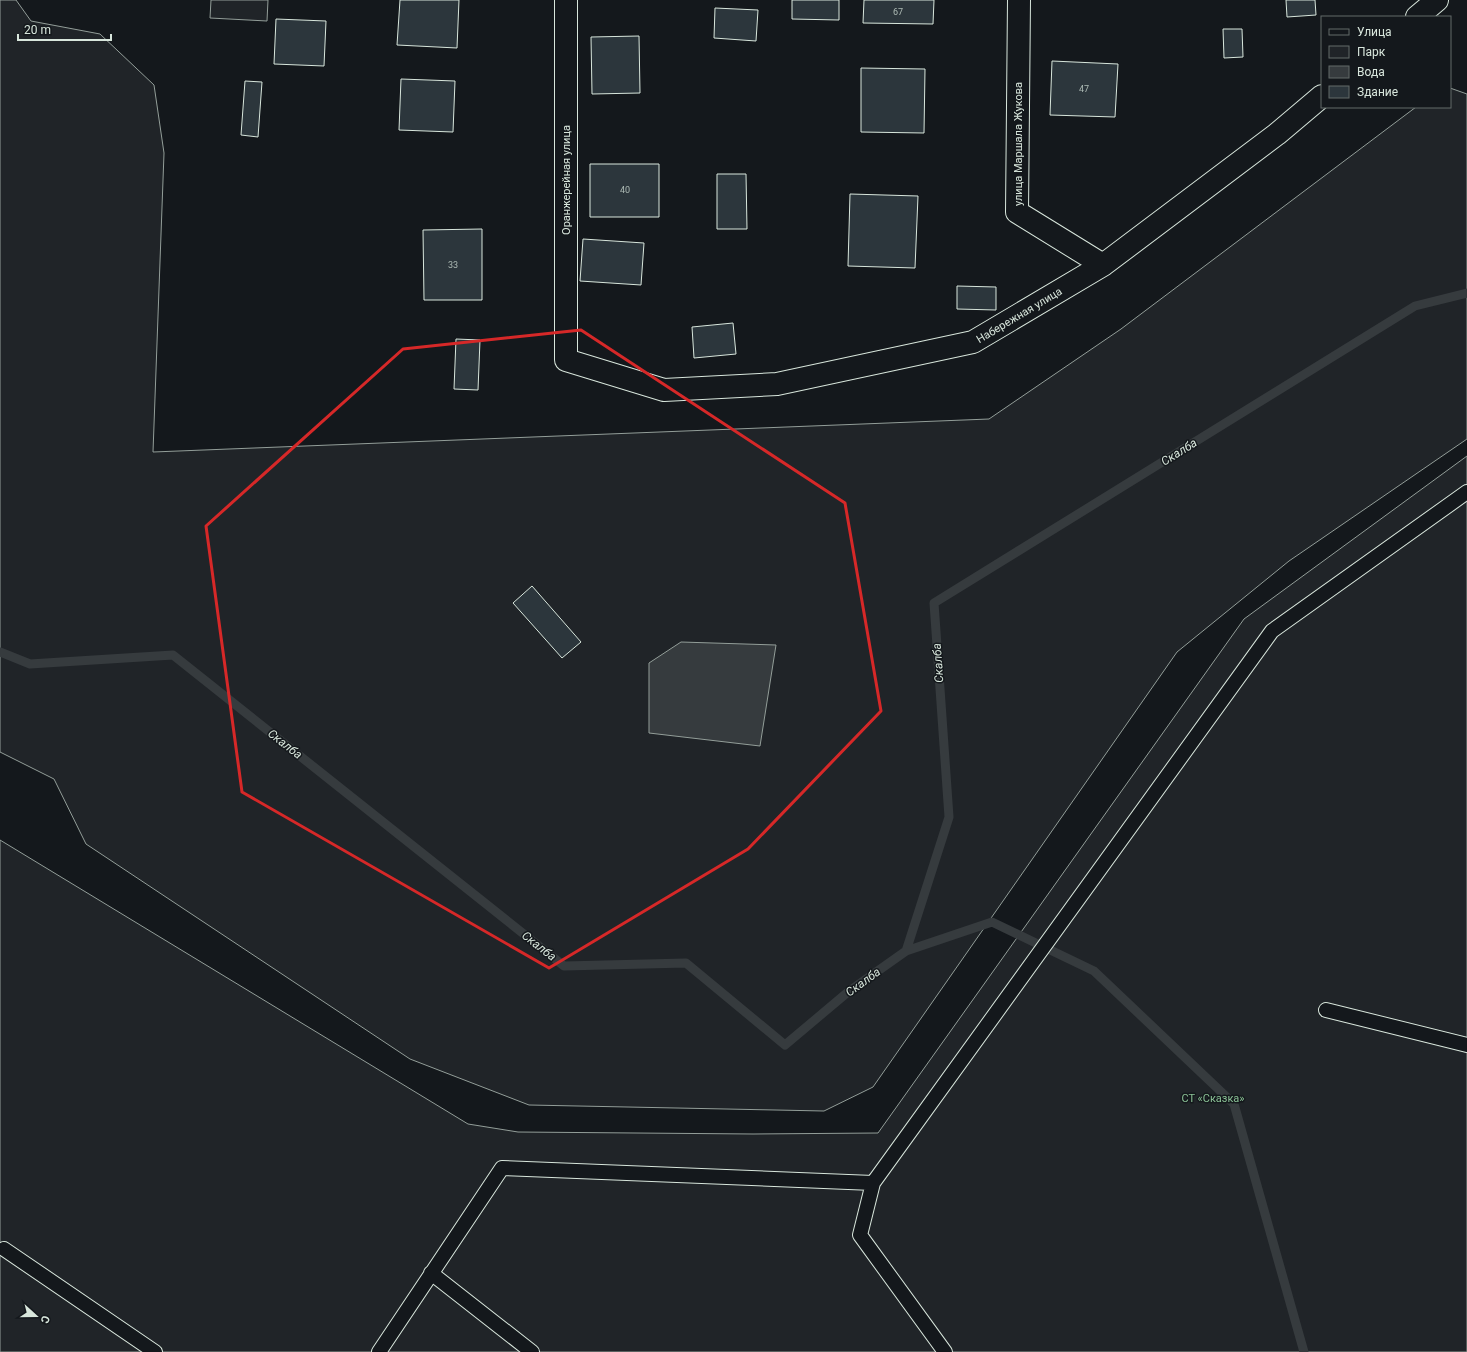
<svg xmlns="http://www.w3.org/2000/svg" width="1467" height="1352" viewBox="0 0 1467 1352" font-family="Roboto,sans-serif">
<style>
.green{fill:#202428;stroke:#939e99}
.water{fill:#363b3e;stroke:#939e99}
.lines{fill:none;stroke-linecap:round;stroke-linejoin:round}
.stream{stroke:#363b3e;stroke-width:9}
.building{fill:#2c363c;stroke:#d8e6dc}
.service-casing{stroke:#d8e6dc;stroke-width:16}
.minor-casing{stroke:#d8e6dc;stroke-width:24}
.service{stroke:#14181c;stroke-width:14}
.minor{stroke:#14181c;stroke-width:22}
.marked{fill:none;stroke:#d62828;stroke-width:3;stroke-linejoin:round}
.labels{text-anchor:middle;stroke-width:3;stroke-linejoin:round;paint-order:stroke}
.number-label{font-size:9px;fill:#adbab4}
.street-label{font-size:11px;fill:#d8e6dc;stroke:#14181c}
.park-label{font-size:11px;fill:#8ac095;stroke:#14181c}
.water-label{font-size:12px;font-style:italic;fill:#d8e6dc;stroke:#14181c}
</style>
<rect width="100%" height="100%" fill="#14181c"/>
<!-- green -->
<path class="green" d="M0,0H16L31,21L100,34L154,85L164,153L153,452L989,419L1121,329L1416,107H1450V88L1467,94V439L1289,561L1177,652L873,1087L824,1111L529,1105L410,1059L86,844L54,779L0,752Z
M211,0H268L267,21L210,18Z
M1467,456V1352H0V840L468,1124L518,1132L753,1134L878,1133L1244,619Z"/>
<!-- water -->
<path class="water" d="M681,642L776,645L760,746L649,733V663Z"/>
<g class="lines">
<!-- stream -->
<path class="stream" d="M0,652L30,664L173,655L564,966L686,963L785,1045L848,992L906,951L949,817L934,603L1415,306L1467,293
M906,951L992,922L1094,971L1234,1104L1304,1352"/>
</g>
<!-- building -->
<path class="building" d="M400,0H459L457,48L397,45Z
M792,0H839V20L792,19Z
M864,0H934L933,24L863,23Z
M1286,0H1315L1316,15L1287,17Z
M715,8L758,10L756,41L714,38Z
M276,19L326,21L324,66L274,64Z
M1223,29H1242L1243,57L1224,58Z
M639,36L640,93L592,94L591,37Z
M1052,61L1118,64L1115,117L1050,115Z
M861,68L925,69L924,133L861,132Z
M401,79L455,81L453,132L399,130Z
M245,81L262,82L258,137L241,135Z
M590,164H659V217H590Z
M717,174H746L747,229H717Z
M850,194L918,196L915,268L848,266Z
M482,229V300H424L423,230Z
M583,239L644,243L641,285L580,281Z
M957,286L996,287V310L957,309Z
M733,323L736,354L694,358L692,327Z
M456,339L480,340L478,390L454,389Z
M532,586L581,642L562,658L513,603Z"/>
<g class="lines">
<!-- service casing -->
<g class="service-casing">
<path id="service" d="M1326,1010L1467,1045
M4,1249L155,1352
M431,1273L532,1352
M379,1352L502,1168L873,1183
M945,1352L860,1235L873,1183L1272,631L1467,492"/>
</g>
<!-- minor casing -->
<g class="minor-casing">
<path id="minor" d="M566,0V360L664,390L777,384L973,342L1103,265L1277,134L1322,96
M1019,0L1017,212L1103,265
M1417,17L1437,0"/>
</g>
<!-- service -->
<use href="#service" class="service"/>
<!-- minor -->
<use href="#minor" class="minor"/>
</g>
<!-- marked area -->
<path class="marked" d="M581,330L845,503L881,711L748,849L549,968L242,792L206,526L403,349Z"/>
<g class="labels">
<!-- number labels -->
<g class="number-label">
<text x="898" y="15">67</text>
<text x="1084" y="92">47</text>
<text x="625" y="193">40</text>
<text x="453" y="268">33</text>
</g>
<!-- street labels -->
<g class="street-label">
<text transform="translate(1018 144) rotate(-90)" y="4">улица Маршала Жукова</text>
<text transform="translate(566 180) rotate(-90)" y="4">Оранжерейная улица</text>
<text transform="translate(1019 315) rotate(-31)" y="4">Набережная улица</text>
</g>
<!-- park labels -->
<g class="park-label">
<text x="1213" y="1102">СТ «Сказка»</text>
</g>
<!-- water labels -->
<g class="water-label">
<text transform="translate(1179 452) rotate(-32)" y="4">Скалба</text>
<text transform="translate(938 663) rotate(-94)" y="4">Скалба</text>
<text transform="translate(285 744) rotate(38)" y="4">Скалба</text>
<text transform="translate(539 946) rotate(38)" y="4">Скалба</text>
<text transform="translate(863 982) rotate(-36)" y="4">Скалба</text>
</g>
</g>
<!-- legend -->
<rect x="1321" y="16" width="130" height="92" fill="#14181c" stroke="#626a69"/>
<rect x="1329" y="29" width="20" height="6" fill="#14181c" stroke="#626a69"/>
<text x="1357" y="36" font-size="12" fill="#d8e6dc">Улица</text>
<rect x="1329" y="46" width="20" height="12" fill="#202428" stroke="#626a69"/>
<text x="1357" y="56" font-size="12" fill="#d8e6dc">Парк</text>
<rect x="1329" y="66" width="20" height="12" fill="#363b3e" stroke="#626a69"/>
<text x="1357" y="76" font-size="12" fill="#d8e6dc">Вода</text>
<rect x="1329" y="86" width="20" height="12" fill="#2c363c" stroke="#626a69"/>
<text x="1357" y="96" font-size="12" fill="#d8e6dc">Здание</text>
<!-- north arrow -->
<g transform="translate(36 1316) rotate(111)" stroke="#14181c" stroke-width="3" paint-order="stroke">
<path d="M0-3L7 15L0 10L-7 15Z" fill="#d8e6dc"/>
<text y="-6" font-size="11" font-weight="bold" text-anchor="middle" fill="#d8e6dc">С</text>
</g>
<!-- scale -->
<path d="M18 34v6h93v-6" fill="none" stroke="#d8e6dc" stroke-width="2"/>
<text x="24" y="34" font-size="12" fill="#d8e6dc" stroke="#14181c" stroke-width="3" paint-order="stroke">20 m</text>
</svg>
